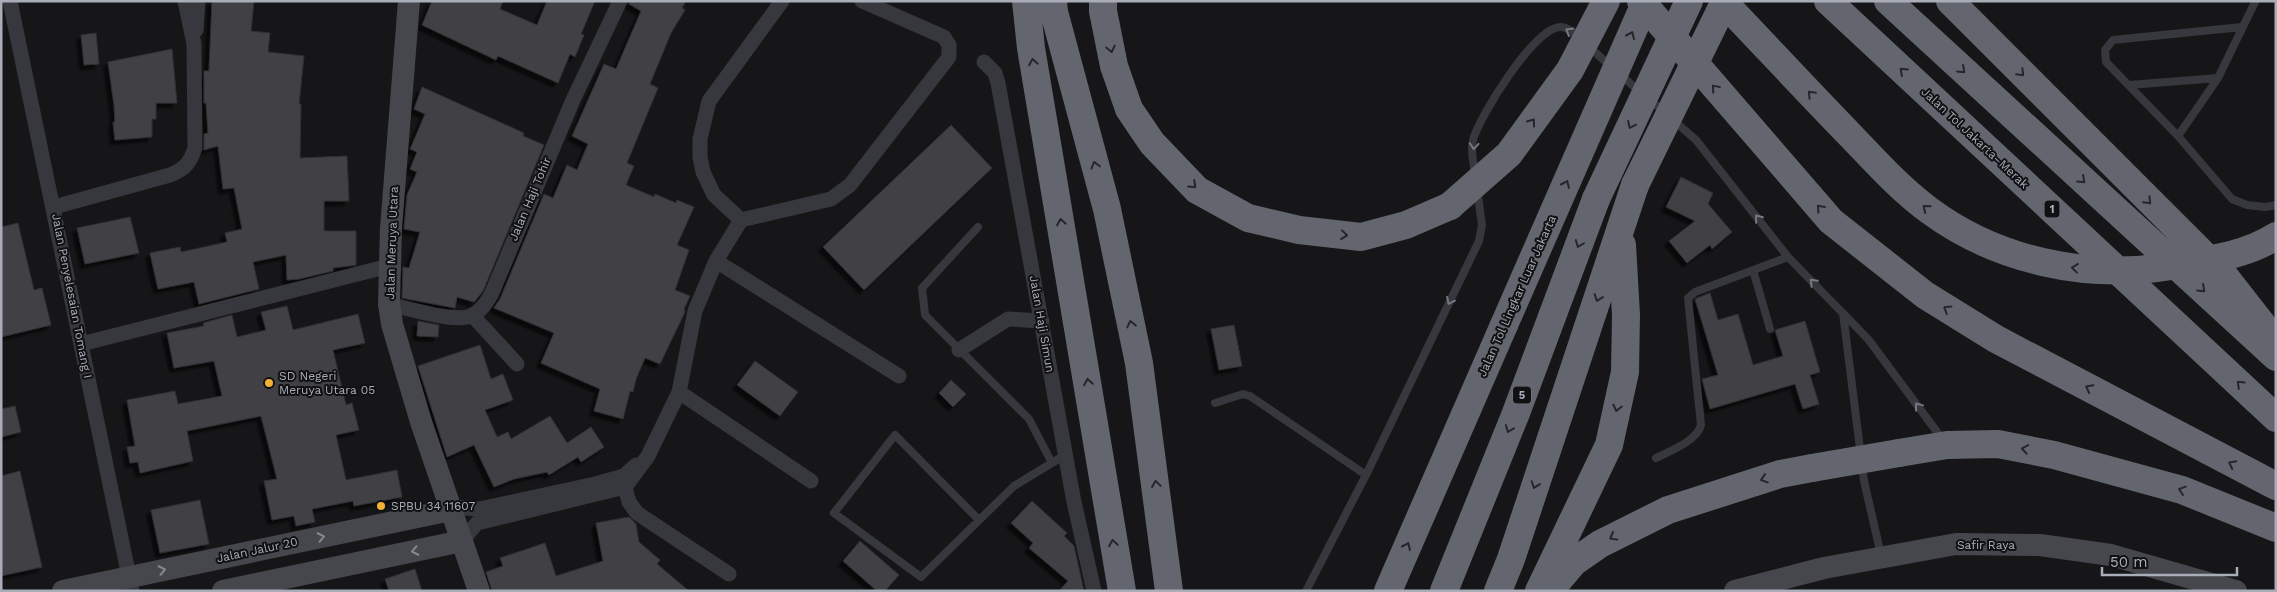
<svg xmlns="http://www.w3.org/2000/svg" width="2277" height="592" viewBox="0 0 2277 592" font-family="'Work Sans',sans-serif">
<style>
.building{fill:#404145;stroke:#303034;filter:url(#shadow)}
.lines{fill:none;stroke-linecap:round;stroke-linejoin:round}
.lane{stroke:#37383d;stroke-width:8}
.street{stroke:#37383d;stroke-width:15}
.secondary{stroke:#45474d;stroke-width:22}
.highway{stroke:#63666e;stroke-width:28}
.highway-bridge{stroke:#63666e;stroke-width:28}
.oneway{stroke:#757881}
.oneway2{stroke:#26262a}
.oneway3{stroke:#858993}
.poi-dot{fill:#f2b134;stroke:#111113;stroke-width:2}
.labels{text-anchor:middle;stroke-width:4;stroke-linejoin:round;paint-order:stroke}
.shield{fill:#111113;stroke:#7b7e86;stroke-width:1}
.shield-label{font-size:11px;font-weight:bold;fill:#a8adb8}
.street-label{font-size:12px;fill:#a8adb8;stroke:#111113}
.poi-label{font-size:12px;fill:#a8adb8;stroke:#111113;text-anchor:start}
</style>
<defs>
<filter id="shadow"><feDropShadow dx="-4.5" dy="4.5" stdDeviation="1" flood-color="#0009"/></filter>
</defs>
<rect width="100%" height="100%" fill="#161618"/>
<!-- building -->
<path class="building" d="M212,1H254L251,31L270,33L268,52L304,56L299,104H301L300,158L347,156L349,201H324V231H356V265L333,268V271L299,279L287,280L286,255L253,262L259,289L199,304L194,282L158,289L150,253L180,247L181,252L227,242L225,233L242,229L234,188L223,189L218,146L204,150V134L208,133L206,103H204V71H209Z
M432,1H503L500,9L537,25L547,1H595L581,34L584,35L575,57L570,54L558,83L498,56L496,60L422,25Z
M629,1H686L682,8L685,10L671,33L650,84L658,88L627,163L634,166L626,185L654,197L655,194L676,203L677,200L694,207L677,245L689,250L675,290L690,296L684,309L685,312L660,364L645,358L636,379L633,392L630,391L623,419L594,411L600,389L541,363L554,333L494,308L500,299L544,194L553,198L567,165L577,170L588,144L572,136L604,64L616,69L641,11L629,4Z
M96,33L99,64L84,65L81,35Z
M172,49L177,103H156V119H152V137L115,140L113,122H115L114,105L108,62Z
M422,87L524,133L523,136L544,145L483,291L474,302L457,297L455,308L402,298L403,267L409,268L420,232L404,229L407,195L417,172L410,169L417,152L410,149L411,147L425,114L414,109Z
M951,125L992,168L864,290L823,247Z
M1681,177L1713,193L1708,204L1732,232L1712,249L1710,245L1687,263L1669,241L1695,221L1666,207Z
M130,217L139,253L85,264L77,228Z
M18,223L34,290L42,288L51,325L1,337V227Z
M1710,293L1718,320L1738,314L1753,365L1783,356L1775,330L1805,321L1820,372L1810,375L1819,404L1803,409L1795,384L1710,409L1702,379L1718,375L1695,299Z
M287,306L293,330L358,314L365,343L333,350L346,405L352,403L359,430L336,435L346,480L397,470L402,497L354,506L353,501L312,509L315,522L296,526L294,516L272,520L264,481L277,479L261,416L187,431L193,461L140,473L138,462L130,463L127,447L135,446L127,400L175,391L178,404L222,396L214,361L174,368L167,333L204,326L203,323L232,315L237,337L266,330L261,312Z
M418,321L439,325L438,337L417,336Z
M1234,325L1242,366L1219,370L1211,329Z
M480,345L491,379L503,374L513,400L485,410L497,437L508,432L511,439L550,416L567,443L591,427L604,447L581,462L578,457L549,475L547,472L514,479L494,487L474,445L447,457L418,366Z
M755,361L798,392L780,416L737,385Z
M951,380L966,394L953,407L939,393Z
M15,406L21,432L1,437V409Z
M20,471L42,567L1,576V476Z
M200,500L209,544L160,553L151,510Z
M1032,501L1067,533L1064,536L1074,546L1084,591H1059L1068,581L1029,548L1033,543L1011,523Z
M629,517L636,524L639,542L660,560L657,564L689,591H492L486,572L503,566L500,558L545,543L556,576L603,561L596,523Z
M860,541L899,575L885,591H877L843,561Z
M415,569L422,591H389L385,579Z"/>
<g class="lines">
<!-- lane -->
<path class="lane" d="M2242,27L2113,40L2105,50L2106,62L2178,136L2232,199L2247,205L2265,207L2276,205
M1589,47L1640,92
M2129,85L2218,78
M1649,99L1696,140L1788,257L1868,339L1943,440
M2178,136L2218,78L2255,2
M1475,175C1474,164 1470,151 1473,140C1479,117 1535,26 1561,27C1568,27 1575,34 1580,39
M978,227L922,288L925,315L1029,419L1052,463
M1753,270L1770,329
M1843,313L1864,481L1881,555
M1215,403L1243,394L1250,396L1366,475
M1656,458C1670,451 1697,441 1701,425L1688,298L1695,292L1788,257
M979,520L895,435L834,513L921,577L1014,486L1060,458L1067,456
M1306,591L1366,475L1479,241L1482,225L1477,189"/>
<!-- street -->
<path class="street" d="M10,1L132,591
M196,30L198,1
M984,62L995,73L998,83L1074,502L1094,591
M54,207L170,175C185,169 190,163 195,148L194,44L185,1
M741,220L714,195L703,172L700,157V139L709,101L782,1
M716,261L899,376
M389,304C408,308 457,324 473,315C482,310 486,303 491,295L573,100L620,1
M472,315L517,364
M81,344L389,266
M959,350L1008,319L1042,321
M679,392L811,481
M451,507L480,509L595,484L624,476L636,465
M462,541L477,523L625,487
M729,574L637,513L629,502L625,487L648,456L679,392L695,311L716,261L741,220L831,199L850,185L949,57V45L944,37L862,1"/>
<!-- secondary -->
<path class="secondary" d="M409,1L391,228L389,304L392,324L421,422L479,591
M63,591L451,510
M223,591L462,541
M1735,591L1824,568L1956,544L2040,545L2111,555L2236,591"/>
<!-- highway -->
<path class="highway" d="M1026,1L1031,48L1122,591
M1053,1L1054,12L1107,209L1139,363L1169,591
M1103,1V11L1114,66L1129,109L1152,143L1197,190L1248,218L1299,230L1361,237L1406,225L1450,206
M1641,1L1831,221L1925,295L1996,339L2276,486
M1828,1L2276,418
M1888,1L2276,357
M1950,1L2222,273L2269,333
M1899,453L1947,445L1998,444L2054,455L2182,490L2276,528
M1551,589L1574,562L1600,544L1668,510L1780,474L1812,468
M1388,591L1504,325
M1444,591L1516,413L1596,199
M1498,591L1511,559L1635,185
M1539,591L1609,445L1625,372L1626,315L1622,245"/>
<!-- highway-bridge -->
<path class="highway-bridge" d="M1733,12C1773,54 1811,95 1851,136C1876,162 1901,190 1930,211C1998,261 2088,280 2171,266C2206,260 2245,256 2276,236
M1635,185L1725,1
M1596,199L1689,1
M1450,206L1509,154L1570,70L1606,1
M1504,325L1646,1
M1812,468L1899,453"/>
</g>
<!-- one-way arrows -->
<defs><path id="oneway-chevron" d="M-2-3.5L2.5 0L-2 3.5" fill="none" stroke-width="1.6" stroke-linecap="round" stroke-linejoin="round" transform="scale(1.25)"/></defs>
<g class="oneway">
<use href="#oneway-chevron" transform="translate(1569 31) rotate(-149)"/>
<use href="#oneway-chevron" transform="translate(1474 146) rotate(94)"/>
<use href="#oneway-chevron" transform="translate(1758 218) rotate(-128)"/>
<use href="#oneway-chevron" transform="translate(1813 282) rotate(-134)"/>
<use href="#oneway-chevron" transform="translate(1450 301) rotate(116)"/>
<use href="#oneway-chevron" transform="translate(1918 406) rotate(-127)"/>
</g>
<g class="oneway2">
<use href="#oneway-chevron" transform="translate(1631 35) rotate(-66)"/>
<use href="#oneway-chevron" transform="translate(1111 49) rotate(78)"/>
<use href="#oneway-chevron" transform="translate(1033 62) rotate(-100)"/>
<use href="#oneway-chevron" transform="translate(1962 70) rotate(43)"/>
<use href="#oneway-chevron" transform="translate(1903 71) rotate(-137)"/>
<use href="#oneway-chevron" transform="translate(2021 73) rotate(45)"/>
<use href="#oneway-chevron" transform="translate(1715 88) rotate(-130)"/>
<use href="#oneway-chevron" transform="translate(1811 94) rotate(-134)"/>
<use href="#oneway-chevron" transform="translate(1532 122) rotate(-54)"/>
<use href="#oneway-chevron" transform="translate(1631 125) rotate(115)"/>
<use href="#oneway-chevron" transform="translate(1095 165) rotate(-105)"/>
<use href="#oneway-chevron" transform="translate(2082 180) rotate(43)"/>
<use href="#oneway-chevron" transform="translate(1566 184) rotate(-66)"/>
<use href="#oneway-chevron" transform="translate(1193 185) rotate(44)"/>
<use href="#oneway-chevron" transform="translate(2148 201) rotate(46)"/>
<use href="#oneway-chevron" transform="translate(1820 208) rotate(-132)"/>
<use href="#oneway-chevron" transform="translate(1926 208) rotate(-141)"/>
<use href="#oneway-chevron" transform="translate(1061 222) rotate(-100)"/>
<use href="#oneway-chevron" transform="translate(1344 235) rotate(6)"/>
<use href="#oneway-chevron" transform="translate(1579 244) rotate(111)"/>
<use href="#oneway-chevron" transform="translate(2075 268) rotate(-173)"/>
<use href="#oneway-chevron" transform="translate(2202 289) rotate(43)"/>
<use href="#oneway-chevron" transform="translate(1598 298) rotate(109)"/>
<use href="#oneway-chevron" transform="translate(1947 309) rotate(-148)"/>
<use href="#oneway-chevron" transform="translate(1131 324) rotate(-102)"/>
<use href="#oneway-chevron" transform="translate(1088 382) rotate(-99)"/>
<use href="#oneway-chevron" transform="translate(2240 384) rotate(-137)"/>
<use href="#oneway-chevron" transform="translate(2089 388) rotate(-152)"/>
<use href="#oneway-chevron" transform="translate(1617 408) rotate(103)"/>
<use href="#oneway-chevron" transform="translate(1509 429) rotate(112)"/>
<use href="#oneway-chevron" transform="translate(2025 449) rotate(-170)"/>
<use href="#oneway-chevron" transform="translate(2232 464) rotate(-153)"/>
<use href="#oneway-chevron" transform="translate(1764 479) rotate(162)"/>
<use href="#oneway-chevron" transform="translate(1156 484) rotate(-98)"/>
<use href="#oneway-chevron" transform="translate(1535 485) rotate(109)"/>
<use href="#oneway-chevron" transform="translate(2182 490) rotate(-161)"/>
<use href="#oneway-chevron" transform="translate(1613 537) rotate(151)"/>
<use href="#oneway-chevron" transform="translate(1113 543) rotate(-99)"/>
<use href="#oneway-chevron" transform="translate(1407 546) rotate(-66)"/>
</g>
<g class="oneway3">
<use href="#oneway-chevron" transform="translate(321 537) rotate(-12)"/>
<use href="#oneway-chevron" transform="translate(415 551) rotate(168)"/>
<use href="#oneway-chevron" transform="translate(162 570) rotate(-12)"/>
</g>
<!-- markers -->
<g class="poi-dot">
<circle cx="269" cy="383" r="5"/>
<circle cx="381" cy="506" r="5"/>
</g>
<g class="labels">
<!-- shield labels -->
<g class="shield">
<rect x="2044.5" y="200.5" width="15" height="17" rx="4"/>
<rect x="1513" y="386.5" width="18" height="17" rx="4"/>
</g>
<g class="shield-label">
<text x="2052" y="213">1</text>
<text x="1522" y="399">5</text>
</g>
<!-- street labels -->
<g class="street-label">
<text transform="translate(1975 138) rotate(43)" y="4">Jalan Tol Jakarta–Merak</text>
<text transform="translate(530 199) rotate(-67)" y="4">Jalan Haji Tohir</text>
<text transform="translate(392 243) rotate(-88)" y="4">Jalan Meruya Utara</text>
<text transform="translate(72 296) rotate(79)" y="4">Jalan Penyelesaian Tomang I</text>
<text transform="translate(1517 296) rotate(-66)" y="4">Jalan Tol Lingkar Luar Jakarta</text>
<text transform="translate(1042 324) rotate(80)" y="4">Jalan Haji Simun</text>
<text x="1986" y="549">Safir Raya</text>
<text transform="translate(257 550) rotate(-12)" y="4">Jalan Jalur 20</text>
</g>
<!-- poi labels -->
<g class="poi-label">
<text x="279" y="380">SD Negeri<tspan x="279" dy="14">Meruya Utara 05</tspan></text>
<text x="391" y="510">SPBU 34 11607</text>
</g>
</g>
<!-- border -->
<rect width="2277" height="592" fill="none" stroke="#a8adb8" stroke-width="5"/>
<!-- scale -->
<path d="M2102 567v8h135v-8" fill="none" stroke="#a8adb8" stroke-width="2.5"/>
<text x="2110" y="567" font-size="15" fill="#a8adb8" stroke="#111113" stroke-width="4" paint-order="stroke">50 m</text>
</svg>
